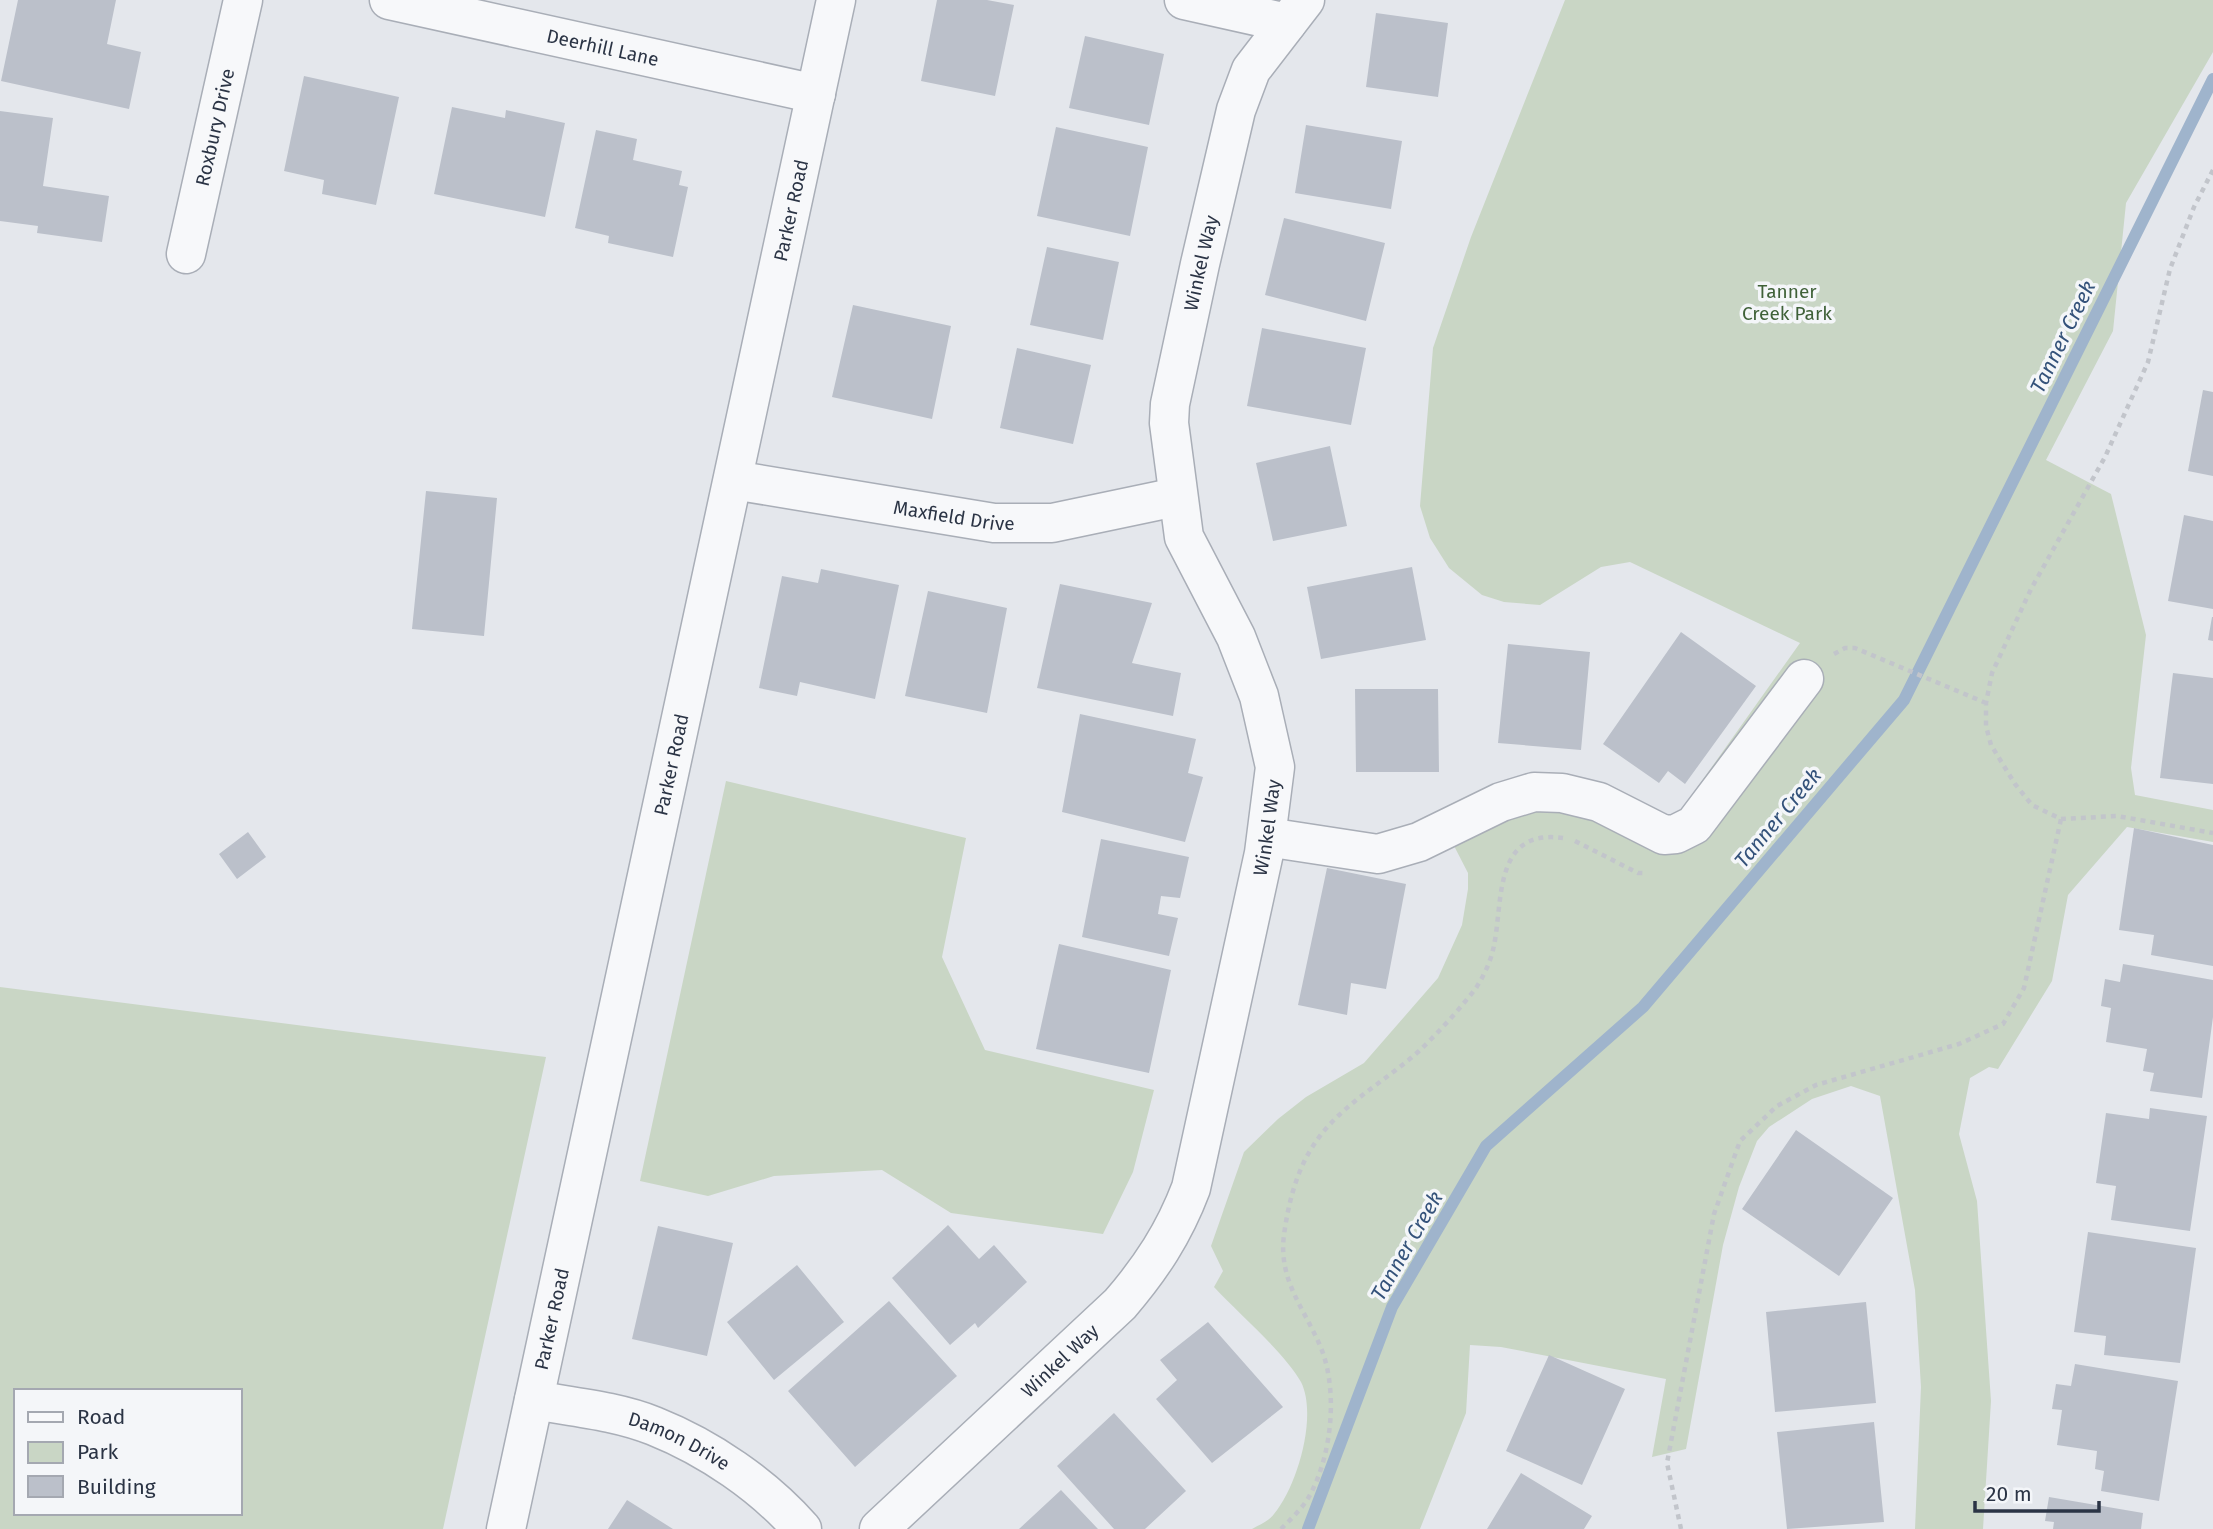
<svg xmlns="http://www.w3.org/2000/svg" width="2213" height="1529" viewBox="0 0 2213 1529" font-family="'Fira Sans',sans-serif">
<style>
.green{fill:#c9d6c5;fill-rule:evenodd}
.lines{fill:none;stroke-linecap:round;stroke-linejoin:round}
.stream{stroke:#9fb4cc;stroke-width:12}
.building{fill:#bbc0ca}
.minor-casing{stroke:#a9aeb7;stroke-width:41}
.path{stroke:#c2c5cb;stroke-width:4.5;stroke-dasharray:5 5;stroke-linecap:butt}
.minor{stroke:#f7f8fa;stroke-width:38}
.labels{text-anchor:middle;stroke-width:7;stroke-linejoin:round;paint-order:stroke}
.street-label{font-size:19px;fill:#2b3445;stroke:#f4f6f9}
.park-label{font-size:19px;fill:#3f6138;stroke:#f4f6f9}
.water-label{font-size:21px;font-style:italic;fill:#34527a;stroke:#f4f6f9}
</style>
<rect width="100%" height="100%" fill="#e4e7ec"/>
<!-- green -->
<path class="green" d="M1565,0H2213V52L2126,203L2113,331L2046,460L2111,494L2146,635L2131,768L2135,795L2213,810V842L2127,827L2068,895L2052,981L1998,1069L1989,1067L1970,1078L1959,1134L1977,1201L1991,1401L1983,1529H1915L1921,1387L1915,1290L1880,1096L1851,1086L1812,1099L1769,1127L1757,1141L1739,1187L1723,1245L1686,1449L1652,1457L1666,1379L1501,1347L1470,1345L1466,1413L1420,1529H1252C1259,1525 1269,1521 1274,1514C1297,1487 1318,1416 1301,1382C1284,1352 1239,1314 1214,1287L1223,1271L1211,1246L1244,1152L1278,1119L1306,1097L1364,1063L1438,978L1462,925L1468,889V873L1451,840L1502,816L1565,807L1657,844L1800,643L1630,562L1601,567L1540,605L1504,602L1482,595L1449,568L1430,538L1420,506L1433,348L1471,237Z
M726,781L966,838L942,957L985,1050L1154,1090L1133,1172L1103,1234L951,1213L882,1170L774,1176L708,1196L640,1181Z
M0,987L546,1057L443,1529H0ZM16,1391H240V1513H16Z"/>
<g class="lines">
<!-- stream -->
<path class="stream" d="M1308,1529L1392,1307L1486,1146L1643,1007L1904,700L2213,79"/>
</g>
<!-- building -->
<path class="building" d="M18,0H116L107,44L141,52L129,109L1,81Z
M937,0H987L1014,5L995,96L921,81Z
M1376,13L1448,23L1438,97L1366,87Z
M1085,36L1164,54L1149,125L1069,108Z
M304,76L399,97L376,205L322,194L324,180L284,171Z
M452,107L505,118L506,110L565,123L545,217L434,194Z
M0,111L53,118L43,186L109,196L102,242L37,233L38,226L0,221Z
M1306,125L1402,141L1391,209L1295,193Z
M1056,127L1148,147L1130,236L1037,216Z
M596,130L637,139L633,160L682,171L679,185L688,187L673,257L608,243L609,236L575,228Z
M1284,218L1385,243L1366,321L1265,295Z
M1047,247L1119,262L1103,340L1030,325Z
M853,305L951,326L932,419L832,397Z
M1262,328L1366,348L1351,425L1247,406Z
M1017,348L1091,365L1073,444L1000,428Z
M2203,390L2213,392V476L2188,471Z
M1330,446L1347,526L1273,541L1256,463Z
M426,491L497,498L484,636L412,629Z
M2184,515L2213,521V609L2168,601Z
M1412,567L1426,640L1321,659L1307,587Z
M821,569L899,585L875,699L800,682L797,696L759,688L782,576L818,583Z
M1060,584L1152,603L1132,663L1181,673L1173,716L1037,688Z
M928,591L1007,608L987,713L905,696Z
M2212,617H2213V641L2208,640Z
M1681,632L1756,686L1685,784L1668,771L1659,783L1603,744Z
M1508,644L1590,652L1581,750L1498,743Z
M2173,673L2213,678V784L2160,778Z
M1355,689H1438L1439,772H1356Z
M1080,714L1196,739L1188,773L1203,777L1185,842L1062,812Z
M2134,828L2213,845V966L2151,955L2154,935L2119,930Z
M248,832L266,857L237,879L219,854Z
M1101,839L1189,857L1180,898L1161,896L1158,914L1178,918L1169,956L1082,937Z
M1327,868L1406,884L1386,989L1351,983L1347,1015L1298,1005Z
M1059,944L1171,970L1149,1073L1036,1049Z
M2123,964L2213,980V1017L2202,1098L2150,1091L2154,1073L2143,1071L2147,1049L2106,1042L2111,1008L2101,1006L2105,979L2120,982Z
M2150,1108L2207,1116L2190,1231L2111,1220L2116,1186L2096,1183L2106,1113L2149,1119Z
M1796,1130L1893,1198L1839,1276L1742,1209Z
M948,1225L979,1259L994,1245L1027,1282L978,1328L975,1323L950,1345L892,1278Z
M658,1226L733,1243L707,1356L632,1339Z
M2088,1232L2196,1248L2180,1363L2104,1355L2106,1336L2074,1332Z
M797,1265L844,1322L774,1380L727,1322Z
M889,1301L957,1376L855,1467L788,1391Z
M1866,1302L1876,1403L1775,1412L1766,1312Z
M1208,1322L1283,1407L1212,1463L1156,1399L1177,1380L1160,1360Z
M1549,1355L1625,1389L1582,1485L1506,1451Z
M2075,1364L2178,1381L2159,1501L2101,1491L2104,1471L2095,1469L2097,1451L2057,1445L2062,1410L2052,1409L2056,1384L2071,1386Z
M1114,1413L1186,1491L1145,1529H1114L1057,1466Z
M1874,1422L1884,1522L1787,1529L1777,1432Z
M1521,1473L1592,1516L1584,1529H1487Z
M1061,1490L1098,1529H1019Z
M2049,1497L2143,1513L2141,1529H2053L2054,1522L2045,1521Z
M627,1500L673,1529H608Z"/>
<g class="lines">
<!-- minor casing -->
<g class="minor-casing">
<g id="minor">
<path id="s1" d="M389,0L816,94"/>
<path d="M1184,0L1287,23"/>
<path id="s2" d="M186,254L243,0"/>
<path id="s3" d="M733,480L994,523H1052L1176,497"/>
<path d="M1267,837L1378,854L1419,842L1501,802L1534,792L1562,793L1599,802L1664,835L1676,834L1694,825L1804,679"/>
<path id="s4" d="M534,1400C573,1407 617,1411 654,1426C709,1448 763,1485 802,1529"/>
<path id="s5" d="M506,1529L836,0"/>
<path id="s6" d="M879,1529L1120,1304C1151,1268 1174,1233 1191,1188L1264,853L1275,767L1259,696L1236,637L1184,537L1169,423L1170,404L1200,264L1236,110L1251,70L1305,0"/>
</g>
</g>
<!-- path -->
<path class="path" d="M2213,170L2194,207L2170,269L2148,362L2105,457L2031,589L1992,673L1986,703V726L1991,745L2015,784L2032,805L2061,819L2117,816L2213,833
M1834,654L1845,648H1855L1986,703
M1575,841L1638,873H1646
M1281,1529C1292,1518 1304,1507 1311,1493C1332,1453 1338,1390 1321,1348C1305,1309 1278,1281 1284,1235C1288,1205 1296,1172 1313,1146C1339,1105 1385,1082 1419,1051C1439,1032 1459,1010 1476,988C1483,977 1490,963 1493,950C1504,905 1491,828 1563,838
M1681,1529L1667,1463L1714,1214L1740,1141L1777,1106L1816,1085L1959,1044L2003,1024L2024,988L2061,819"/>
<!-- minor -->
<use href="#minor" class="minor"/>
</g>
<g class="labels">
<!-- street labels -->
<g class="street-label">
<text dy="7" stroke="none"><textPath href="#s1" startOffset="219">Deerhill Lane</textPath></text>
<text dy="7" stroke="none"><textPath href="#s2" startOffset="130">Roxbury Drive</textPath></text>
<text dy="7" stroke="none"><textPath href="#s5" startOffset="1349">Parker Road</textPath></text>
<text dy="7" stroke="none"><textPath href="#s6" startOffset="1423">Winkel Way</textPath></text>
<text dy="7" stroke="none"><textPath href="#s3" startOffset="224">Maxfield Drive</textPath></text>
<text dy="7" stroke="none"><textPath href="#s5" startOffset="782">Parker Road</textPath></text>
<text dy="7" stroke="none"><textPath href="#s6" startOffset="835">Winkel Way</textPath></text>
<text dy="7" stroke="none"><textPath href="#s5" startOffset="215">Parker Road</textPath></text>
<text dy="7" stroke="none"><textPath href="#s6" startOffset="247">Winkel Way</textPath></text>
<text dy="7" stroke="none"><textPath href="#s4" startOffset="152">Damon Drive</textPath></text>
</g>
<!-- park labels -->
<g class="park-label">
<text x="1787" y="298">Tanner<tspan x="1787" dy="22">Creek Park</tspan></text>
</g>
<!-- water labels -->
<g class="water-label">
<text transform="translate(2063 337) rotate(-64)" y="7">Tanner Creek</text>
<text transform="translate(1778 818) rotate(-50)" y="7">Tanner Creek</text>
<text transform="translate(1407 1246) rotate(-60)" y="7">Tanner Creek</text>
</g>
</g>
<!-- legend -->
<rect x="14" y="1389" width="228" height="126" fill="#f4f6f9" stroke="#a4a8b1" stroke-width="2"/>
<rect x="28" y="1412" width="35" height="10" fill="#f7f8fa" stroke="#a4a8b1" stroke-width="2"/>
<text x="77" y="1424" font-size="21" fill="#2b3445">Road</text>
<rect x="28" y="1442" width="35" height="21" fill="#c9d6c5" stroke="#a4a8b1" stroke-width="2"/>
<text x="77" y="1459" font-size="21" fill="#2b3445">Park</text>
<rect x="28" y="1476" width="35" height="21" fill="#bbc0ca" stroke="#a4a8b1" stroke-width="2"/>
<text x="77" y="1494" font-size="21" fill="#2b3445">Building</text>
<!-- scale -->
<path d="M1975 1501v10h124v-10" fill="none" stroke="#2b3445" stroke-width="3.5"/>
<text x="1986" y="1501" font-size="21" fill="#2b3445" stroke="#f4f6f9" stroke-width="5" paint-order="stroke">20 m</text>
</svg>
